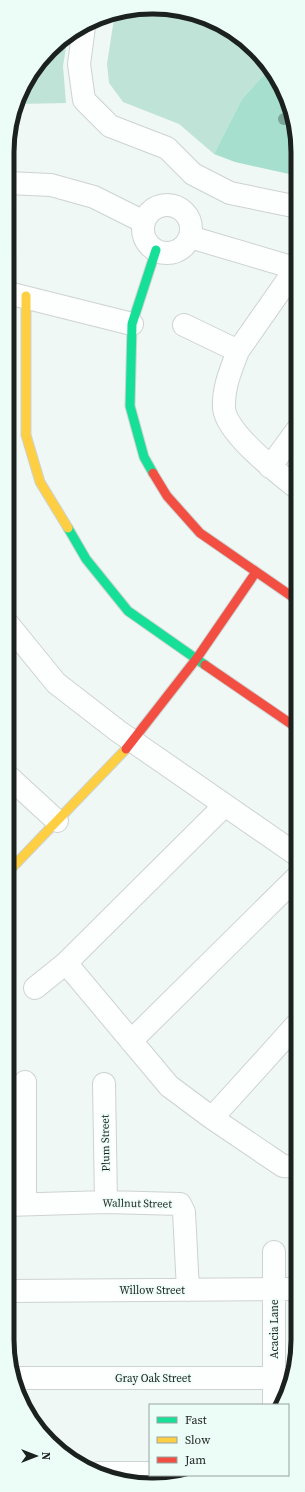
<svg xmlns="http://www.w3.org/2000/svg" width="305" height="1492" viewBox="0 0 305 1492" font-family="'Source Serif 4',serif">
<style>
.green{fill:#c0e3d7}
.forest{fill:#a6dfcd}
.lines{fill:none;stroke-linecap:round;stroke-linejoin:round}
.street-casing{stroke:#cdd3d1;stroke-width:24}
.fast-casing{stroke:#cdd3d1;stroke-width:11}
.slow-casing{stroke:#cdd3d1;stroke-width:11}
.jam-casing{stroke:#cdd3d1;stroke-width:11}
.street{stroke:#fdfefe;stroke-width:22}
.fast{stroke:#16e098;stroke-width:9}
.slow{stroke:#ffcf43;stroke-width:9}
.jam{stroke:#f24e42;stroke-width:9}
.tree{fill:#78a699}
.labels{text-anchor:middle;stroke-width:3;stroke-linejoin:round;paint-order:stroke}
.street-label{font-size:11px;fill:#1b211f;stroke:#ecfcf6}
.rim{fill:none;stroke:#1b211f;stroke-width:5}
</style>
<rect width="100%" height="100%" fill="#f0f8f5"/>
<!-- green -->
<path class="green" d="M171,8L217,22L256,50L269,69L242,99L214,154L179,124L123,102L109,83L107,64L115,12Z
M68,35L63,66L66,103L18,104L26,80L64,37Z"/>
<!-- forest -->
<path class="forest" d="M269,69L283,88L298,143V176L235,162L214,154L242,99Z"/>
<g class="lines">
<!-- street casing -->
<g class="street-casing">
<path id="street" d="M84,27L79,64L84,100L110,126L167,148L193,174L230,193L298,207
M8,183L51,185L94,197L144,222
M143 229a24 24 0 1 1 48 0a24 24 0 1 1-48 0Z
M190,237L298,269
M8,293L132,324
M184,325L238,351L296,268
M238,351C231,370 223,387 224,408C226,433 278,473 297,488
M270,467L297,430
M8,624L56,683L118,731L297,855
M8,776L57,821
M66,963L169,1086L212,1118L283,1166L297,1167
M35,988L66,963L225,805
M131,1041L297,877
M25,1082V1204
M104,1084L106,1202
M212,1118L297,1024
M7,1205L106,1202L180,1204L184,1212L188,1290
M7,1291L297,1289
M15,1378H291
M274,1405V1252
M98,1473H150"/>
</g>
<!-- fast casing -->
<g class="fast-casing">
<path id="fast" d="M153,473L144,457L130,406L132,324L156,250
M68,528L86,559L128,611L205,665"/>
</g>
<!-- slow casing -->
<g class="slow-casing">
<path id="slow" d="M26,296V435L40,482L68,528
M7,873L126,749"/>
</g>
<!-- jam casing -->
<g class="jam-casing">
<path id="jam" d="M153,473L167,496L200,533L297,600
M205,665L297,728
M126,749L197,658L256,572"/>
</g>
<!-- street -->
<use href="#street" class="street"/>
<!-- fast -->
<use href="#fast" class="fast"/>
<!-- slow -->
<use href="#slow" class="slow"/>
<!-- jam -->
<use href="#jam" class="jam"/>
</g>
<!-- trees -->
<circle class="tree" cx="284" cy="119" r="6"/>
<g class="labels">
<!-- street labels -->
<g class="street-label">
<text transform="translate(105 1143) rotate(-91)" y="4">Plum Street</text>
<text transform="translate(137 1203) rotate(1)" y="4">Wallnut Street</text>
<text x="152" y="1294">Willow Street</text>
<text transform="translate(274 1329) rotate(-90)" y="4">Acacia Lane</text>
<text x="153" y="1382">Gray Oak Street</text>
</g>
</g>
<!-- crop -->
<path d="M0 0H305V1492H0ZM152 14H153A138 138 0 0 1 291 152V1340A138 138 0 0 1 153 1478H152A138 138 0 0 1 14 1340V152A138 138 0 0 1 152 14Z" fill="#ecfcf6" fill-rule="evenodd"/>
<path class="rim" d="M152 14H153A138 138 0 0 1 291 152V1340A138 138 0 0 1 153 1478H152A138 138 0 0 1 14 1340V152A138 138 0 0 1 152 14Z"/>
<!-- legend -->
<rect x="149" y="1404" width="140" height="72" fill="#ecfcf6" stroke="#98a4a0"/>
<rect x="157" y="1417" width="20" height="6" fill="#16e098" stroke="#98a4a0"/>
<text x="185" y="1424" font-size="12" fill="#1b211f">Fast</text>
<rect x="157" y="1437" width="20" height="6" fill="#ffcf43" stroke="#98a4a0"/>
<text x="185" y="1444" font-size="12" fill="#1b211f">Slow</text>
<rect x="157" y="1457" width="20" height="6" fill="#f24e42" stroke="#98a4a0"/>
<text x="185" y="1464" font-size="12" fill="#1b211f">Jam</text>
<!-- north arrow -->
<g transform="translate(36 1456) rotate(90)" stroke="#ecfcf6" stroke-width="3" paint-order="stroke">
<path d="M0-3L7 15L0 10L-7 15Z" fill="#1b211f"/>
<text y="-6" font-size="11" font-weight="bold" text-anchor="middle" fill="#1b211f">N</text>
</g>
</svg>
